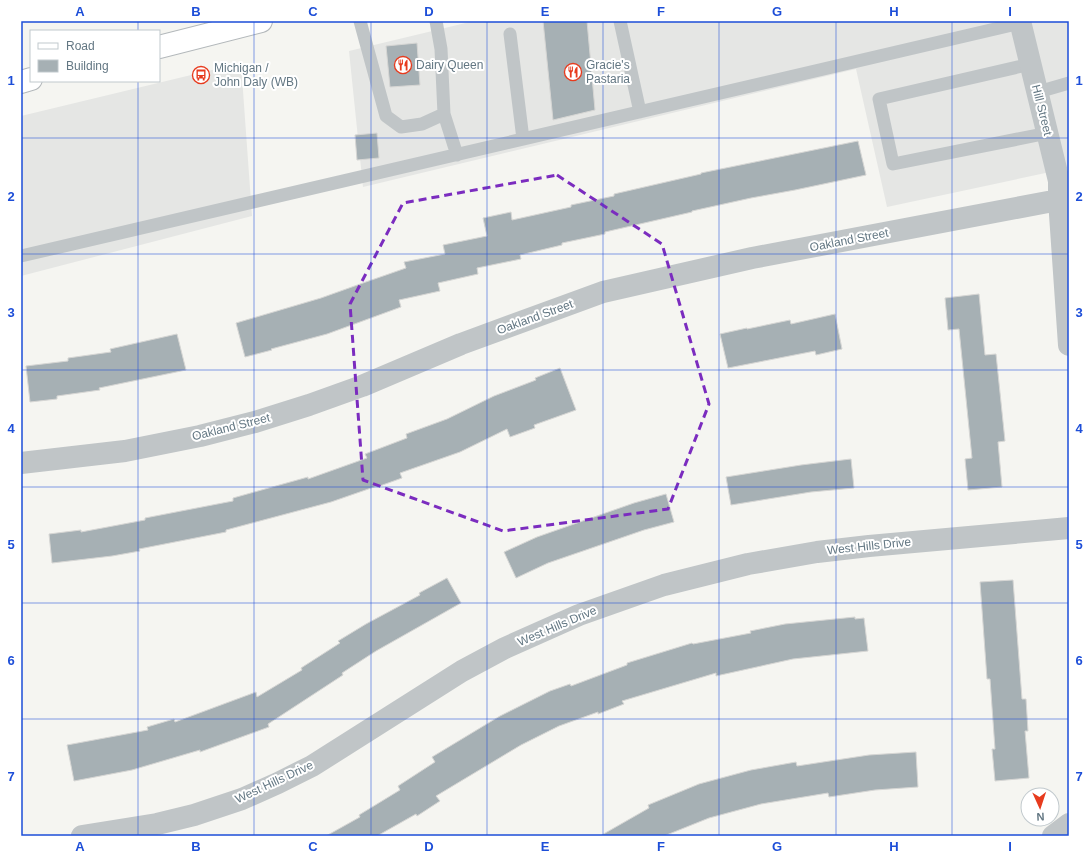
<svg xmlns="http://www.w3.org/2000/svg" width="1090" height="857" viewBox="0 0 1090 857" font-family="Helvetica,sans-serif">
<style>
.built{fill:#e5e6e4}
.building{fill:#a6b0b4;stroke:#d6d6d4}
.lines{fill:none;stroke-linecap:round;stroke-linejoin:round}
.primary-casing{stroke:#b3b8bb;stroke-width:24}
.service{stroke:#c0c5c7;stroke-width:13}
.minor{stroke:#c0c5c7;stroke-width:22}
.primary{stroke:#fff;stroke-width:22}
.marked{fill:none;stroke:#7b2cbf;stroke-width:3;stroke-dasharray:8 5;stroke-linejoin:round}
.grid{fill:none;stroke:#1d4ed8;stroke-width:1;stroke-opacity:0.55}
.labels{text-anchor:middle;stroke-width:4;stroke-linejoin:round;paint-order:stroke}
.poi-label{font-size:12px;fill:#637783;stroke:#fff;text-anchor:start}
.street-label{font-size:12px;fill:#637783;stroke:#fff}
.neatline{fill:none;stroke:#1d4ed8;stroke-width:1.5}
.grid-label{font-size:13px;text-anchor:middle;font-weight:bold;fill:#1d4ed8}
</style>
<rect width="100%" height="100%" fill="#f5f5f1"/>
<!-- built -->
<path class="built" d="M474,21H1069V168L887,207L856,69L363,187L349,51Z
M241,63L252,216L21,276V116Z"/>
<!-- building -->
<path class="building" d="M543,21H587L595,110L553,120Z
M417,43L420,85L390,87L386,46Z
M377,133L379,158L357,160L355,135Z
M858,141L866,175L795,190L751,198L692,211V212L605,232V234L562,243V245L520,255L521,259L477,268L478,274L438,283L440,291L399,300L401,307L327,334L271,349L272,350L245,357L236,323L321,298L363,283L406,268L404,262L445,254L443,245L487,236L483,218L511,212L512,220L571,207V205L614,196V194L701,174V173Z
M979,294L985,355L996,354L1005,441L998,442L1002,487L968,490L965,459L972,458L959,329L948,330L945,298Z
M835,314L842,349L816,355L815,351L728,368L720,334L747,328V329L790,320L791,324Z
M177,334L186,370L99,388L100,390L57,396V399L30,402L26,366L68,361V358L111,352L110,349Z
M560,368L576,410L534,425L535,428L510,437L507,429L460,452L400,473L402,478L377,487V486L331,502L226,530V532L139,549L140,551L112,556L52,563L49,534L81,530V532L145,520V518L233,501V498L308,477V479L367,458L365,454L407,438L406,434L447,419L494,396L536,380L535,378Z
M851,459L854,488L811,492L731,505L726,477L801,465Z
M666,494L674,522L644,530L548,563L516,578L504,552L537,537L634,503Z
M447,578L461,603L376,651L342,673L343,675L268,724L269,727L200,752V750L132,770L74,781L67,745L148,730L147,727L174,719L175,722L256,692L257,697L302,670L301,668L340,643L338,641L366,624L420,595L419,593Z
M1013,580L1022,699H1026L1028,731H1025L1029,778L995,781L992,749H995L990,679H987L980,582Z
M855,617V619L864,618L868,651L793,659L716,676V673L622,701L624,704L598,714V712L559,726L521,745L436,796L440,801L417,816L416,814L377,836H326L360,817L359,815L400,790L398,786L435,762L432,757L500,716L550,691L570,684L571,686L627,665V663L692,643L693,644L751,633L750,631L785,624Z
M916,752L918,787L875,790L829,797L828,793L761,804L709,818L664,836H600L649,808L648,805L699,784L751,770L796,762L797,766L869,755Z"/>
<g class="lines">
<!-- primary casing -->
<g class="primary-casing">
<path id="primary" d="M159,47L261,21
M21,82L31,79"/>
</g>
<!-- service -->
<path class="service" d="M360,21L386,116L401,127L422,124L444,114
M436,21L441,49L444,114L457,155
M620,21L640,112
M510,34L523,139
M1031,64L879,99L893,164L1048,133
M1038,92L1069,83
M21,256L1021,23"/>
<!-- minor -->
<path class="minor" d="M1020,21L1059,181V200L1069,345
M21,463L125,451L200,436L255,422L309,405L362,386L461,344L603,292L752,258L1069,198
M82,836L157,824L194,815L242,799L278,783L312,766L462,671L505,648L579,615L664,585L748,564L817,552L869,546L1069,528
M1053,836L1069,824"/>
<!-- primary -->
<use href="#primary" class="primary"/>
</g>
<!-- marked area -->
<path class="marked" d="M557,175L662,244L709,404L668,509L503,531L363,480L350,304L403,203Z"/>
<!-- grid -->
<path class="grid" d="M138,21V31M254,21V836M371,21V836M487,21V836M603,21V836M719,21V836M836,21V836M952,21V836M138,81V836M21,138H1069M21,254H1069M21,370H1069M21,487H1069M21,603H1069M21,719H1069"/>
<!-- icons -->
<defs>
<g id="restaurant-ring" transform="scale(0.9)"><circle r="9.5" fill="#fff" stroke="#e73b1e" stroke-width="1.5"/><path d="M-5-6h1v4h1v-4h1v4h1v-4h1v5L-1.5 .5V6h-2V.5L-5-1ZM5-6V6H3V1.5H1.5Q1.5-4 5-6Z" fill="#e73b1e"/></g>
<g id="bus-ring" transform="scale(0.9)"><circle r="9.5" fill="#fff" stroke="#e73b1e" stroke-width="1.5"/><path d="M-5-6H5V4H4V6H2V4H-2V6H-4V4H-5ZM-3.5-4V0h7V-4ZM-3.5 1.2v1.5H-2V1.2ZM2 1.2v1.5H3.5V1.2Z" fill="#e73b1e"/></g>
</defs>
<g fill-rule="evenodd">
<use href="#restaurant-ring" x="403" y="65"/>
<use href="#restaurant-ring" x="573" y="72"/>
<use href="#bus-ring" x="201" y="75"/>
</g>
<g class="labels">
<!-- poi labels -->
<g class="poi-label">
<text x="416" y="69">Dairy Queen</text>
<text x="586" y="69">Gracie's<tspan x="586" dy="14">Pastaria</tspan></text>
<text x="214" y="72">Michigan /<tspan x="214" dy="14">John Daly (WB)</tspan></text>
</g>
<!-- street labels -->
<g class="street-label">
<text transform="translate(1042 110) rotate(76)" y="4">Hill Street</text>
<text transform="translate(849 240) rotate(-11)" y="4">Oakland Street</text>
<text transform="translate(535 317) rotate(-20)" y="4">Oakland Street</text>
<text transform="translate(231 427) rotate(-14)" y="4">Oakland Street</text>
<text transform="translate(869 546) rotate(-6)" y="4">West Hills Drive</text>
<text transform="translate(557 626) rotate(-23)" y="4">West Hills Drive</text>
<text transform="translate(274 782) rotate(-25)" y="4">West Hills Drive</text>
</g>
</g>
<!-- border -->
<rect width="1090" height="857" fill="none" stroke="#ffffff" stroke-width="44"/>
<!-- legend -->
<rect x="30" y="30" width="130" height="52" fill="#ffffff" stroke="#c1c9cd"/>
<rect x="38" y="43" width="20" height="6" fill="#ffffff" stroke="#c1c9cd"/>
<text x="66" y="50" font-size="12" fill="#637783">Road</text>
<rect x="38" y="60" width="20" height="12" fill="#a6b0b4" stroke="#c1c9cd"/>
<text x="66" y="70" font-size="12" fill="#637783">Building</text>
<!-- north arrow -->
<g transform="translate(1040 807) rotate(177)"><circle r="19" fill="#ffffff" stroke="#c1c9cd"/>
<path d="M0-3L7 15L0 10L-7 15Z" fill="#e73b1e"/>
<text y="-6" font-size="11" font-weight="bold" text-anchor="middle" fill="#637783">N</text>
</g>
<rect x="22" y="22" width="1046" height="813" class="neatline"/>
<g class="grid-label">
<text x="80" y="16">A</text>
<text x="196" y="16">B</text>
<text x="313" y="16">C</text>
<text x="429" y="16">D</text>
<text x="545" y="16">E</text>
<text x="661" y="16">F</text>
<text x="777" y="16">G</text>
<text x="894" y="16">H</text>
<text x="1010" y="16">I</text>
<text x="11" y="85">1</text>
<text x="1079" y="85">1</text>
<text x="11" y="201">2</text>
<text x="1079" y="201">2</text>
<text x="11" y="317">3</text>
<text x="1079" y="317">3</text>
<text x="11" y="433">4</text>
<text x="1079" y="433">4</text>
<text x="11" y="549">5</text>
<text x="1079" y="549">5</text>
<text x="11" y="665">6</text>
<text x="1079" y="665">6</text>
<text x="11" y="781">7</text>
<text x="1079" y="781">7</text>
<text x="80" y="851">A</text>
<text x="196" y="851">B</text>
<text x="313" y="851">C</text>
<text x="429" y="851">D</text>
<text x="545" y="851">E</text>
<text x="661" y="851">F</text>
<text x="777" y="851">G</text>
<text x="894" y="851">H</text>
<text x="1010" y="851">I</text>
</g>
</svg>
